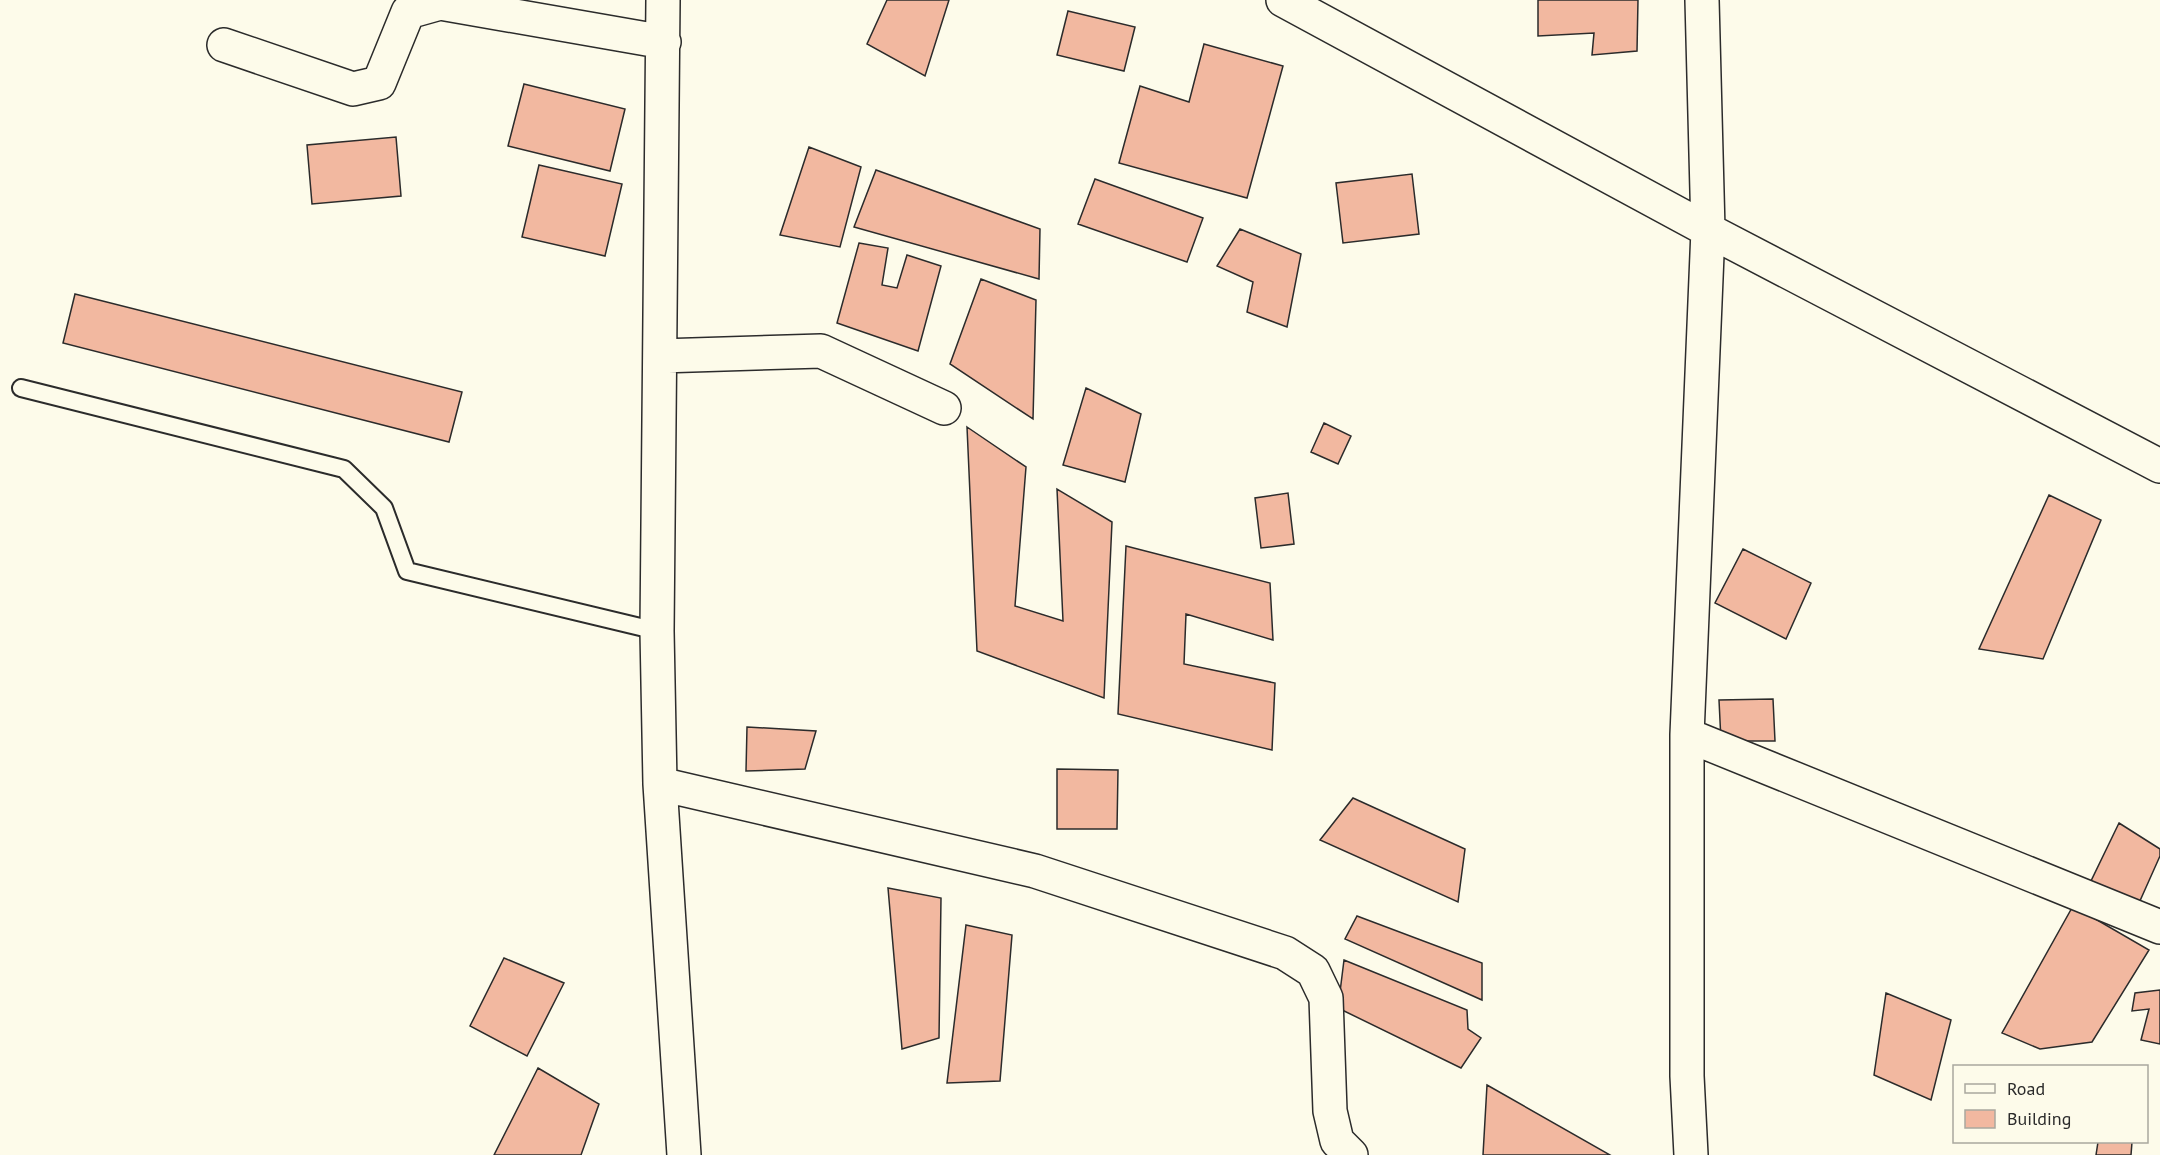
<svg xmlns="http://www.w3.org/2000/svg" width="2160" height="1155" viewBox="0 0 2160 1155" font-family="'PT Sans',sans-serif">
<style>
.building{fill:#f2b8a0;stroke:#2b2b2b;stroke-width:1.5}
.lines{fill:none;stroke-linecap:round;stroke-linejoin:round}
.service-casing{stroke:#2b2b2b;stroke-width:20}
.minor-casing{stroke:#2b2b2b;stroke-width:36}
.service{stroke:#fdfbea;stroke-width:16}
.minor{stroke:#fdfbea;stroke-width:33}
</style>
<rect width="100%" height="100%" fill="#fdfbea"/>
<!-- building -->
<path class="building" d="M887,0H949L925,76L867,44Z
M1538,0H1638L1637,51L1592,55L1594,33L1538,36Z
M1068,11L1135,27L1124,71L1057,55Z
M1204,44L1283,66L1247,198L1119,163L1140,86L1189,102Z
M524,84L625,109L610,171L508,146Z
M396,137L401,196L312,204L307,145Z
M809,147L861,167L840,247L780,235Z
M539,165L622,184L605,256L522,237Z
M876,170L1040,229L1039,279L854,227Z
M1412,174L1419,234L1343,243L1336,183Z
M1095,179L1203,218L1187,262L1078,224Z
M1240,229L1301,254L1287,327L1247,312L1253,282L1217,266Z
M859,243L888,248L882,285L897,288L907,255L941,266L918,351L837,323Z
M981,279L1036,300L1033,419L950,364Z
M75,294L462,392L449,442L63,343Z
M1086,388L1141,414L1125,482L1063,465Z
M1324,423L1351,436L1338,464L1311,452Z
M967,427L1026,467L1015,606L1063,621L1057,489L1112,522L1104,698L977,651Z
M1288,493L1294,544L1261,548L1255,498Z
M2049,495L2101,520L2043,659L1979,649Z
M1126,546L1270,583L1273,640L1186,614L1184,664L1275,683L1272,750L1118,714Z
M1743,549L1811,583L1786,639L1715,603Z
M1773,699L1775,741H1721L1719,700Z
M747,727L816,731L805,769L746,771Z
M1057,769L1118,770L1117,829H1057Z
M1353,798L1465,849L1458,902L1320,840Z
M2119,823L2160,849V856L2139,903L2091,881Z
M888,888L941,898L939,1038L902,1049Z
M2073,906L2149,950L2092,1042L2040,1049L2002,1033Z
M1357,916L1482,963V1000L1345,939Z
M966,925L1012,935L1000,1081L947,1083Z
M504,958L564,983L527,1056L470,1026Z
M1344,960L1467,1010L1468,1029L1481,1038L1461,1068L1338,1008Z
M2160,990V1044L2141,1040L2149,1009L2132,1011L2135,993Z
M1886,993L1951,1020L1931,1100L1874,1075Z
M538,1068L599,1104L581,1155H494Z
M1487,1085L1610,1155H1483Z
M2098,1142H2132L2131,1155H2096Z"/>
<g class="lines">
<!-- service casing -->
<g class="service-casing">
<path id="service" d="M21,388L344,469L384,508L407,571L657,631"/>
</g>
<!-- minor casing -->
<g class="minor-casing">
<path id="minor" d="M663,0L657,631L660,784L684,1155
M1283,0L1708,230L2160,466
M224,45L353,89L379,83L408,12L440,3L664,42
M660,356L821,351L944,408
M1687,735L2160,927
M660,784L1035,871L1285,953L1313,971L1326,998L1330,1111L1337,1141L1351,1155
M1691,1155L1687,1076V735L1708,230L1702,0"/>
</g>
<!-- service -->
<use href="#service" class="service"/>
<!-- minor -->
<use href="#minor" class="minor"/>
</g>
<!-- legend -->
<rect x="1953" y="1065" width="195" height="78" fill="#fdfbea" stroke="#a9a89e" stroke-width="1.5"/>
<rect x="1965" y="1084" width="30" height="9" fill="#fdfbea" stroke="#a9a89e" stroke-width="1.5"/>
<text x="2007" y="1095" font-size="18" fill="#2b2b2b">Road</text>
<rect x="1965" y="1110" width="30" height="18" fill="#f2b8a0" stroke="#a9a89e" stroke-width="1.5"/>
<text x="2007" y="1125" font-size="18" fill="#2b2b2b">Building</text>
</svg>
